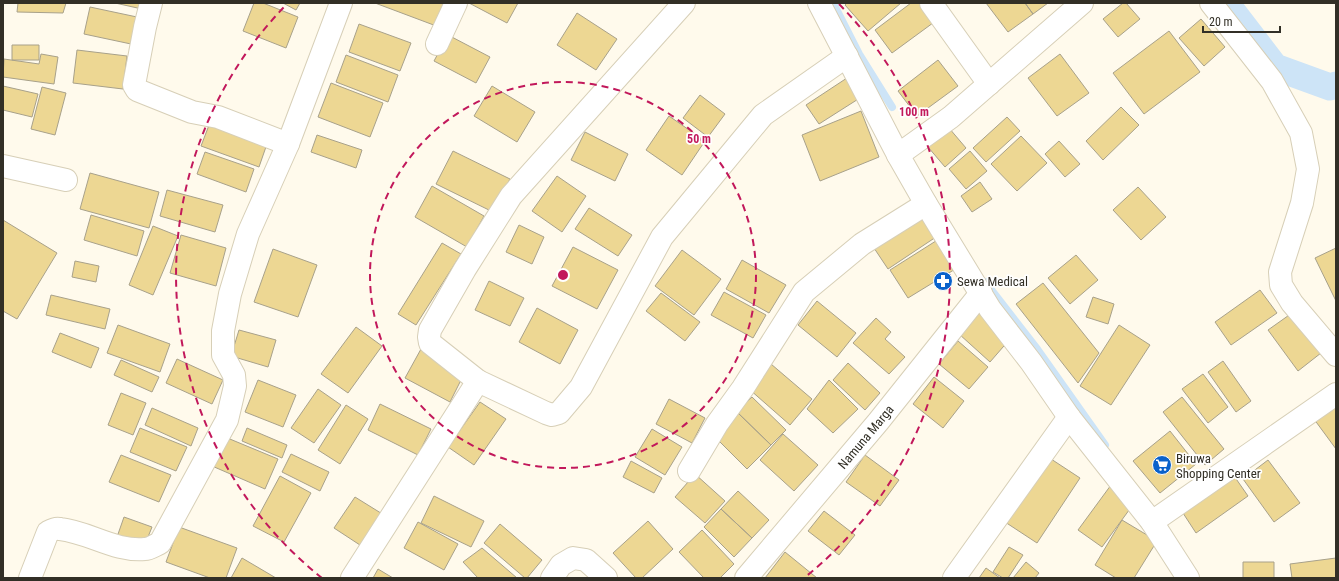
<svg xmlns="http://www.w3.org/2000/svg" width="1339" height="581" viewBox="0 0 1339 581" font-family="'Roboto Condensed',sans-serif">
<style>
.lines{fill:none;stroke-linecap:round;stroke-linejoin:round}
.stream{stroke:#cde4f7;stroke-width:8}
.canal{stroke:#cde4f7;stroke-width:27}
.building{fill:#edd793;stroke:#a8a18a}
.minor-casing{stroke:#d7cfb7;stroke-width:24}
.minor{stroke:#fff;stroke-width:22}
.ring{fill:none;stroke:#c2185b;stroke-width:2;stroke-dasharray:7 5}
.labels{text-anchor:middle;stroke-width:3.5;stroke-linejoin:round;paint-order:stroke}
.poi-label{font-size:13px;fill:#322f26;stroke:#fff;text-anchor:start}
.street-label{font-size:13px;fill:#322f26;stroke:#fff}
.centre{fill:#c2185b;stroke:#fff;stroke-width:2}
.ring-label{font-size:12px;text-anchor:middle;font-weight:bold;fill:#c2185b;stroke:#fff;stroke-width:3.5;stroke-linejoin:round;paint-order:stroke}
</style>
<rect width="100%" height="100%" fill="#fffaec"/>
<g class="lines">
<!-- stream -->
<path class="stream" d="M833,3L859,54L892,107
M985,282L1037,349L1105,445"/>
<!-- canal -->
<path class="canal" d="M1226,3L1275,67L1330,87L1336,85"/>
</g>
<!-- building -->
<path class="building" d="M18,3H66L63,13L17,12Z
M115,3H144L142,9Z
M254,3H263L298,17L286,48L243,31Z
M283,3H300L296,10Z
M375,3H448L439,27Z
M469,3H518L507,23Z
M847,3H901L868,31L845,5Z
M911,3H924L937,20L892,53L875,30Z
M986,3H1025L1033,14L1008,32Z
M1025,3H1048L1033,14Z
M1123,3H1126L1140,19L1118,37L1103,19Z
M90,7L137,17L131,44L84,34Z
M577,13L617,39L596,70L557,45Z
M1201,19L1225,47L1204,66L1179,38Z
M359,24L411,43L400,71L349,52Z
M1169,31L1200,72L1144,114L1113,73Z
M448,35L490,57L476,83L434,61Z
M12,45H39V60H12Z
M77,50L127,56L123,89L73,83Z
M41,54L58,57L54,84L3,77L4,59L39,64Z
M1060,54L1089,93L1057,116L1028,78Z
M346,55L398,75L388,102L336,82Z
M938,60L958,86L917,116L898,91Z
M850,76L863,96L819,124L806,105Z
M331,83L383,103L370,137L318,117Z
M3,86L38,94L32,117L3,110Z
M492,86L535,112L517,142L474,116Z
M42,87L66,93L55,135L31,129Z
M700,95L725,114L708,137L683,118Z
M1121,107L1139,125L1103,160L1086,141Z
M861,111L879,157L820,181L802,135Z
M669,116L705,141L682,175L646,150Z
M1007,117L1020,131L986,162L973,148Z
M211,120L268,141L259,167L201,146Z
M949,128L966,148L945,167L928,147Z
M585,132L628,154L615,181L571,160Z
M317,135L362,150L356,168L311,152Z
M1021,136L1047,163L1017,191L991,164Z
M1059,141L1080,164L1065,177L1045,154Z
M453,151L510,179L493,212L436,184Z
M970,151L987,171L966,189L949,169Z
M205,152L254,169L246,192L197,174Z
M90,173L159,192L149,228L80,209Z
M557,176L586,196L562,232L532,211Z
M980,182L992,199L972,212L961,196Z
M432,186L484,216L467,247L415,217Z
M1138,187L1166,217L1141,240L1113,210Z
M167,190L223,205L215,232L160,216Z
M589,208L632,235L618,256L575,229Z
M923,211L939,235L888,269L872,245Z
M91,215L144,231L137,256L84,240Z
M3,220L57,253L17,319L3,311Z
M519,225L544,237L532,264L506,252Z
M153,226L178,236L153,295L129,285Z
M181,235L226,248L216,286L170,273Z
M939,239L957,268L908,298L890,270Z
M442,243L461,254L416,325L398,314Z
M573,247L618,270L597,309L552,286Z
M1336,248V301L1315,258Z
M273,249L317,265L298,317L254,302Z
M682,250L721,279L694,315L655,286Z
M1076,255L1098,280L1070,304L1048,278Z
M742,260L786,285L769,313L726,289Z
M75,261L99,266L96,282L72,277Z
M489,281L524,298L510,326L475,310Z
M1043,283L1099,353L1078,383L1016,304Z
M1260,290L1277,313L1231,345L1215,322Z
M724,292L766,315L753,338L711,315Z
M661,293L700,322L685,341L646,311Z
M51,295L110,309L105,329L46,315Z
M1093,297L1114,304L1108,324L1086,317Z
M817,301L856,333L837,357L798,325Z
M537,308L578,330L560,364L519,342Z
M980,311L1010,339L990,362L959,334Z
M1292,313L1321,353L1298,371L1268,330Z
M876,318L891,332L885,339L905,357L889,374L853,343Z
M118,325L170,344L160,372L107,353Z
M1119,325L1150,345L1111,405L1080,386Z
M356,327L382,346L348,393L321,374Z
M239,330L276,340L268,367L231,356Z
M60,333L99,348L91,368L52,352Z
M958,341L988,367L969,389L939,364Z
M421,349L465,372L450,402L405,378Z
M177,359L223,380L212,404L166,383Z
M121,360L159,377L152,392L114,375Z
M1223,361L1251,401L1236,412L1208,372Z
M848,363L880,393L865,410L833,380Z
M771,364L812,399L790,425L749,389Z
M1203,374L1228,407L1208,423L1182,389Z
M934,377L964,401L943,428L913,404Z
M258,380L296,395L283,427L245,412Z
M829,380L858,409L833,433L807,409Z
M318,389L341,405L314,443L291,428Z
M121,393L146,403L133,435L108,425Z
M752,397L786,430L771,445L737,412Z
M1182,397L1224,449L1205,465L1163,412Z
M1336,397V449L1311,415Z
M669,399L705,418L692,443L656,424Z
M480,402L506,419L474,465L448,447Z
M380,404L431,429L418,455L368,430Z
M346,405L368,419L340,464L318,450Z
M152,408L198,428L191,446L145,425Z
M737,412L771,445L747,469L714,436Z
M140,428L187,447L176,471L130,452Z
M247,428L287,445L282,458L242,441Z
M652,429L682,447L665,475L635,457Z
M1170,431L1196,464L1160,493L1133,461Z
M783,434L818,465L794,491L760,460Z
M225,437L278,459L265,489L212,466Z
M291,454L329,472L320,491L282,472Z
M121,455L171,475L159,502L109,482Z
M865,455L899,480L880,506L846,482Z
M1048,457L1080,478L1037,543L1005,522Z
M1268,460L1300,503L1274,522L1243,479Z
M631,461L662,478L654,493L623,477Z
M1232,473L1248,496L1196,533L1181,510Z
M695,474L725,501L705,523L675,497Z
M280,476L311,493L284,542L253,526Z
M1111,485L1135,502L1102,547L1078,530Z
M738,491L769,520L752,538L721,509Z
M434,496L484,521L471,547L421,523Z
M355,497L384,515L363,547L334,528Z
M721,509L752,538L734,557L704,527Z
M824,511L855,535L839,555L808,531Z
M124,517L152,527L144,547L117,537Z
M1122,520L1157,541L1134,578H1116L1095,565Z
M648,521L673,549L642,578H636L613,553Z
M418,522L458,544L444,570L404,548Z
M500,524L542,560L527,578H525L484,543Z
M179,527L237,548L226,578H210L166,562Z
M702,530L734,564L720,578H704L679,552Z
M1009,547L1023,555L1008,578H1003L993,572Z
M482,548L517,578H478L463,562Z
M785,552L817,578H765Z
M242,558L276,578H231Z
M1336,558V578H1292L1290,564Z
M1026,562L1039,573L1035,578H1013Z
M1243,562H1274V578H1243Z
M986,568L1000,578H979Z
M378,569L393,578H373Z"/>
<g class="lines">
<!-- minor casing -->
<g class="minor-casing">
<g id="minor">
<path d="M151,3L145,27L134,85L137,90L192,112L218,117L288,144"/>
<path d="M819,3L898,155L926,204L990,309L1031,362L1069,417L1152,522L1188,578"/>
<path d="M931,3L989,84"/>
<path d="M1211,3L1272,81L1301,133L1308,169L1302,203L1280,272L1281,285L1292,303L1336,355"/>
<path d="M437,44L456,3"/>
<path d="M898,155L951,117L1082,3"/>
<path d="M3,166L66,180"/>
<path d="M478,381L430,343L429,337L430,330L465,269L511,196L684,3"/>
<path d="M689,471L717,424L743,388L804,292L862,244L926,204"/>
<path d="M1152,522L1336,394"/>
<path d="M30,578L48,532C52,530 56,528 60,529C89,532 115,552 145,549C150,549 155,545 160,543L227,420L235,386L234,375L223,355V331L230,294L248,234L288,144L341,3"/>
<path d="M352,578L478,381L546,413L552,415L559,413L581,387L662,237L763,115L847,56"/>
<path d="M552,578L561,565L573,558L586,560L606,578"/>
<path id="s1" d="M746,578L878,422L981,293"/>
<path d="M954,578L1069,417"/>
</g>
</g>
<!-- minor -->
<use href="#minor" class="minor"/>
</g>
<!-- distance rings -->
<g class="ring">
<circle cx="563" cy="275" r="193"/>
<path d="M322 578A387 387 0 0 1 287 4M839 4A387 387 0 0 1 804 578"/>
</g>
<!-- icons -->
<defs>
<g id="pharmacy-disc" transform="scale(1)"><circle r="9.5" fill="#0a62cb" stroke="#fff"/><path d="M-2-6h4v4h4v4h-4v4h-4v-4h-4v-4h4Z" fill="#fff"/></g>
<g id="supermarket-disc" transform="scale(1)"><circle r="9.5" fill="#0a62cb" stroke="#fff"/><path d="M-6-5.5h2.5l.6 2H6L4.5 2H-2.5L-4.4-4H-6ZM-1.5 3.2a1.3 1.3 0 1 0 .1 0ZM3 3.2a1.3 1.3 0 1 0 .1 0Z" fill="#fff"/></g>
</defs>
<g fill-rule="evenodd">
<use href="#pharmacy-disc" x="943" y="281"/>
<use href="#supermarket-disc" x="1162" y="465"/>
</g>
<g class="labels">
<!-- poi labels -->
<g class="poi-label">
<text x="957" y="286">Sewa Medical</text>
<text x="1176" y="463">Biruwa<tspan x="1176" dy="15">Shopping Center</tspan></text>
</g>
<!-- street labels -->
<g class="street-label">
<text dy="5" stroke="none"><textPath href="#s1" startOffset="185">Namuna Marga</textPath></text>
</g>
</g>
<circle cx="563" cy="275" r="6" class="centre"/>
<g class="ring-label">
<text x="914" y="116">100 m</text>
<text x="699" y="143">50 m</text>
</g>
<!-- border -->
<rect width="1339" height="581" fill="none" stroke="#322f26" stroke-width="8"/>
<!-- scale -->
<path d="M1203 26v6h77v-6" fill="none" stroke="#322f26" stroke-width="2"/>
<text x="1209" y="26" font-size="12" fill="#322f26" stroke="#ffffff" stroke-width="3" paint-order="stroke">20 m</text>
</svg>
